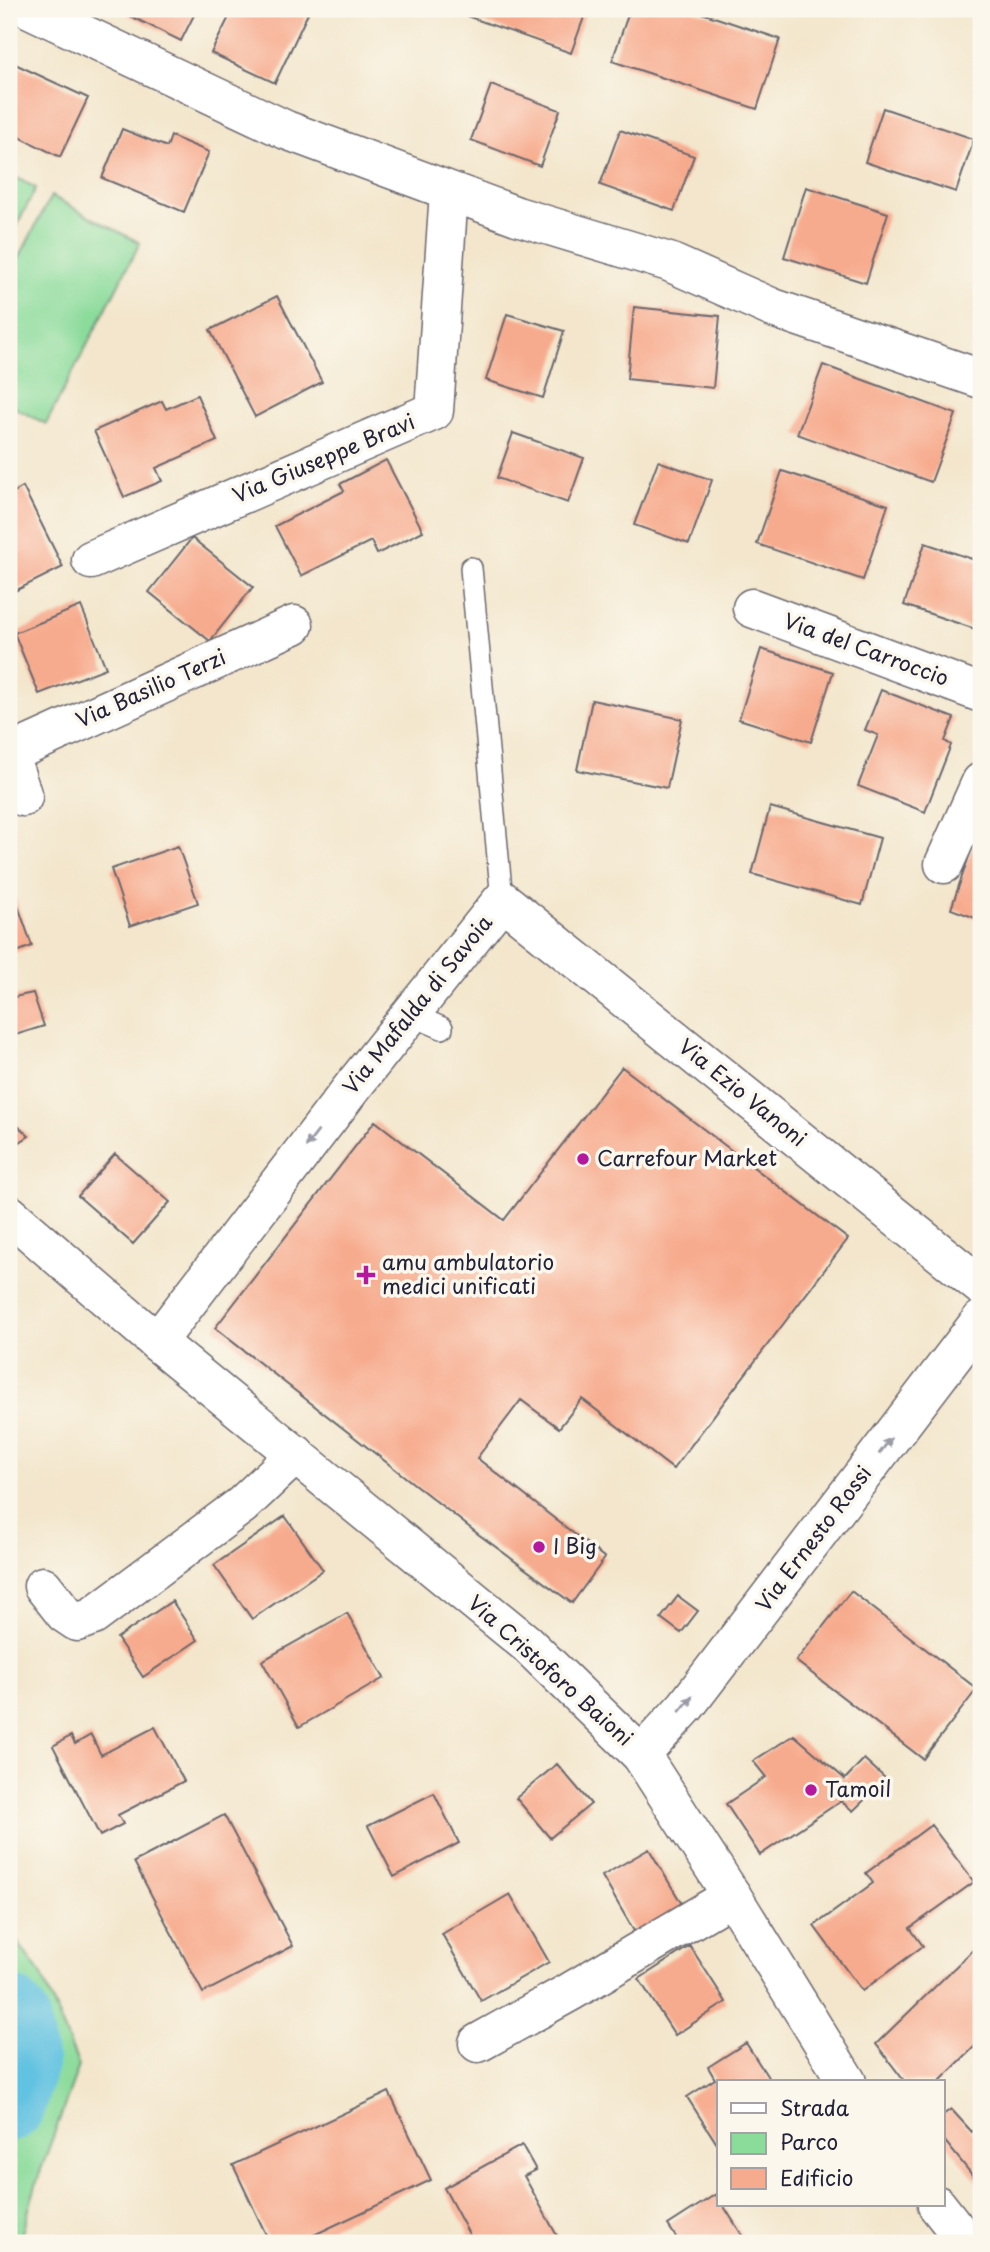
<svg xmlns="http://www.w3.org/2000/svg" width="990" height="2252" viewBox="0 0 990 2252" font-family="'Playpen Sans',sans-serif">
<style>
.green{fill:#8bdb9b;stroke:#567e6b;stroke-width:2}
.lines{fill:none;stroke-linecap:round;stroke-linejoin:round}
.river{stroke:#62c2e1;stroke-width:70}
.building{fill:#f7ab8e}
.service-casing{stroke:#6b676e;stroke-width:24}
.minor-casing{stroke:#6b676e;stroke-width:41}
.tertiary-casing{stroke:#6b676e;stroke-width:41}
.service{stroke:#fff;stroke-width:21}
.minor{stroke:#fff;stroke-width:38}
.tertiary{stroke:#fff;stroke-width:38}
.oneway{fill:#9c9ca7}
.poi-dot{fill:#b5179e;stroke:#fbf7ec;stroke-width:2.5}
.labels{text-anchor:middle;stroke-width:7;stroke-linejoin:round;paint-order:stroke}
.street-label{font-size:21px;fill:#22223b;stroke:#fbf7ec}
.poi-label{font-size:21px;fill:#22223b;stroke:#fbf7ec;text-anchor:start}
</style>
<rect width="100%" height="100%" fill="#fbf7ec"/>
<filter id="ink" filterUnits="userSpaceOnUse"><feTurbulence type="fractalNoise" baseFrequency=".0143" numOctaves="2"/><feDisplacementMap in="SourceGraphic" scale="14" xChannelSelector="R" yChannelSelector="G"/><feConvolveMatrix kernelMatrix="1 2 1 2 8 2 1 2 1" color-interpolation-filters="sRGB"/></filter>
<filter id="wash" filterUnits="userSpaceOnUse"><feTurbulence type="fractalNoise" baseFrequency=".00686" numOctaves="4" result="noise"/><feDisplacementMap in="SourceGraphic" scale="28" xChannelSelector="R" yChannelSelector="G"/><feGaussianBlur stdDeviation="1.57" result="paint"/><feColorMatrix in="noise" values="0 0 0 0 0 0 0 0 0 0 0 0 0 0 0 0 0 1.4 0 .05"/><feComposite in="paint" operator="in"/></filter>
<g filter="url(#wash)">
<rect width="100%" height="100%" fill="#f3e6cc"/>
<!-- green -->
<path class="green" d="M9,174L36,188L9,241Z
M51,196L140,243L46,424L9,405V277Z
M9,1930L42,1976L79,2066L39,2175L19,2243H9Z"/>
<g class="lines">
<!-- river -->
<path class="river" d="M9,2011L15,2020L23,2063L9,2107"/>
</g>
<g id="blocks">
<!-- building -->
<path class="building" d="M116,9H197L181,41Z
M233,9H310L275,83L211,53Z
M447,9H587L571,53Z
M630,9H690L780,39L757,109L612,61Z
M15,64L88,98L60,157L9,132V77Z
M491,85L560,110L540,166L471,140Z
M883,108L974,139L956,192L865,162Z
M122,129L167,147L171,136L209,152L184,212L102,178Z
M620,130L694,156L674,211L600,185Z
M806,187L888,213L866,283L784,257Z
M277,296L322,382L255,417L210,330Z
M634,307L720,316L713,388L627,379Z
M507,314L564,331L543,398L486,380Z
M823,365L956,414L931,482L797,434Z
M197,395L217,441L156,468L162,481L124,497L94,431L162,401L166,409Z
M513,433L584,458L568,503L497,478Z
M386,460L423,531L377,554L371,541L301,576L275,526L344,491L340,484Z
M658,461L712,480L689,544L634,525Z
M981,466V485L975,482Z
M782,471L888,505L863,580L757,544Z
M23,487L63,567L9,594V495Z
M192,538L253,587L210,641L149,592Z
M925,543L981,562V631L904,605Z
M81,606L106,668L39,694L14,633Z
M761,649L833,672L811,742L739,719Z
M881,690L954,718L945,741L951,745L925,812L858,786L878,735L865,730Z
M592,700L682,719L667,788L577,770Z
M770,807L880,838L862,905L752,874Z
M981,821V920L951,909Z
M178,846L198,903L130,926L111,869Z
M9,880L32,946L9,955Z
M33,993L44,1026L9,1037V998Z
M622,1067L848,1239L673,1469L582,1399L559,1428L521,1400L477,1458L605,1558L572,1603L478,1534L215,1328L375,1121L504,1220Z
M9,1118L29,1136L9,1149Z
M115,1154L170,1202L133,1244L78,1196Z
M285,1516L323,1570L252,1619L214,1565Z
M851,1591L977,1689L923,1759L796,1661Z
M678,1596L698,1611L681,1633L661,1618Z
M172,1601L198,1640L143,1677L117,1638Z
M347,1613L384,1678L299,1727L262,1661Z
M155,1727L184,1781L118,1815L123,1824L100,1836L53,1746L71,1736L75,1744L91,1735L101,1755Z
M794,1735L845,1779L864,1759L886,1779L853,1811L841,1801L760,1855L726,1804L766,1777L753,1761Z
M557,1764L591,1804L550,1838L516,1798Z
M434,1793L459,1843L394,1877L368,1826Z
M224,1815L293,1946L203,1993L134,1862Z
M931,1825L974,1882L910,1928L923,1946L862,1991L814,1926L873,1883L866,1873Z
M649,1849L686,1911L638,1938L602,1876Z
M510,1894L549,1962L481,2001L442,1934Z
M981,1942V2040L939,2082H905L876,2044Z
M690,1946L726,2002L675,2035L639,1979Z
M746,2043L771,2082H719V2147L687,2097L715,2079L708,2067Z
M389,2092L431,2180L297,2243H270L233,2165Z
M951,2109L972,2132L981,2124V2186L943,2139V2115Z
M522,2145L536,2170L524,2176L561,2243H463L471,2238L444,2188Z
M716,2194L719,2205H723L747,2243H680L668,2225Z"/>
</g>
</g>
<g filter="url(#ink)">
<use href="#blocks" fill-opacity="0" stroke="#6b676e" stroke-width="2"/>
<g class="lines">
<!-- service casing -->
<g class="service-casing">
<path id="service" d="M471,568L502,900
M412,1015L442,1028"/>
</g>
<!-- minor casing -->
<g class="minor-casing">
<path id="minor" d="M30,9L286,130L517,216L669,262L773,308L981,379
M91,560L434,411L449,192
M752,608L981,693
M23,797L9,754L294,625
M944,864L981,782
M157,1342L354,1085L502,900L981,1286
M43,1586L65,1614L77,1622L93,1616L242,1505L296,1454
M641,1755L686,1706L981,1320
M478,2043L570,1992L732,1896"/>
</g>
<!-- tertiary casing -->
<g class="tertiary-casing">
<path id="tertiary" d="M9,1214L157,1342L526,1643L641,1755L732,1896L847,2082
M937,2205L967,2243"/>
</g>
<!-- service -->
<use href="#service" class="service"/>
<!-- minor -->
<use href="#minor" class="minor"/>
<!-- tertiary -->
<use href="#tertiary" class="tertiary"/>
</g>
<!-- one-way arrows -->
<defs><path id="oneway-solid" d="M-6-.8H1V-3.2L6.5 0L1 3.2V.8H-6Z" transform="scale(1.75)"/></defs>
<g class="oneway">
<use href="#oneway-solid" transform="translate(312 1139) rotate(128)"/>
<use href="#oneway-solid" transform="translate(885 1446) rotate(-53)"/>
<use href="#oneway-solid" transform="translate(686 1704) rotate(-50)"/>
</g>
</g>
<!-- markers -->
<g class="poi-dot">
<circle cx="583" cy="1159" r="7"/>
<path d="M362.5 1264.5h7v7h7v7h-7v7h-7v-7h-7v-7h7z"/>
<circle cx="539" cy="1547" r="7"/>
<circle cx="811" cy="1790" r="7"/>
</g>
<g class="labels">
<!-- street labels -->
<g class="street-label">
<text transform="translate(324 459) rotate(-23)" y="7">Via Giuseppe Bravi</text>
<text transform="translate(866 650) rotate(20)" y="7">Via del Carroccio</text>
<text transform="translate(151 689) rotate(-24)" y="7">Via Basilio Terzi</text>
<text transform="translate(418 1005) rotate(-51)" y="7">Via Mafalda di Savoia</text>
<text transform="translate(742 1093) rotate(39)" y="7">Via Ezio Vanoni</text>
<text transform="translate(814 1539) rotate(-53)" y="7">Via Ernesto Rossi</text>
<text transform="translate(550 1671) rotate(42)" y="7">Via Cristoforo Baioni</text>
</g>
<!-- poi labels -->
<g class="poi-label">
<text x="597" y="1166">Carrefour Market</text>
<text x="382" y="1270">amu ambulatorio<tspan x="382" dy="24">medici unificati</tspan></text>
<text x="553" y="1554">I Big</text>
<text x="825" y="1797">Tamoil</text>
</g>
</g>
<!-- margin -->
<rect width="990" height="2252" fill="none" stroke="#fbf7ec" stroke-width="35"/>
<!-- legend -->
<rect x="717" y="2080" width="228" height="126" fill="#fbf7ec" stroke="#a4a2a5" stroke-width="2"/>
<rect x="731" y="2103" width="35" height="10" fill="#ffffff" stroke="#a4a2a5" stroke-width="2"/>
<text x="780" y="2116" font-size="21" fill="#22223b">Strada</text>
<rect x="731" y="2133" width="35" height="21" fill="#8bdb9b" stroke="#a4a2a5" stroke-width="2"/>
<text x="780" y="2150" font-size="21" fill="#22223b">Parco</text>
<rect x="731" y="2168" width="35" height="21" fill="#f7ab8e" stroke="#a4a2a5" stroke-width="2"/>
<text x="780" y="2186" font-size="21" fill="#22223b">Edificio</text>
</svg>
